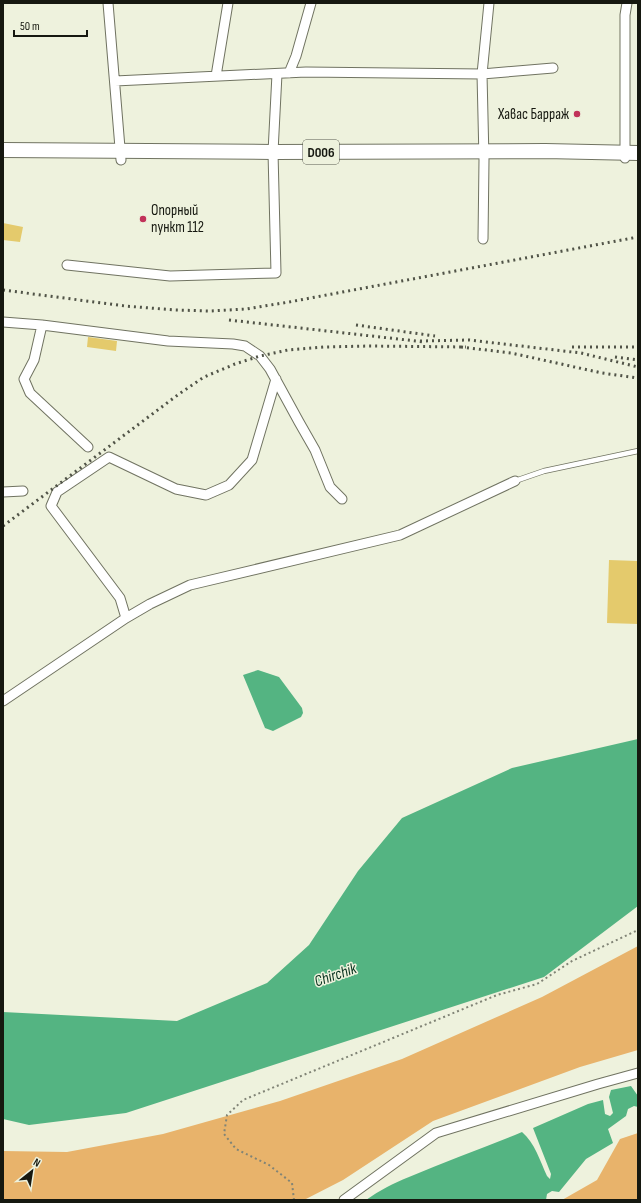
<svg xmlns="http://www.w3.org/2000/svg" width="641" height="1203" viewBox="0 0 641 1203" font-family="'Sofia Sans Condensed',sans-serif">
<style>
.green{fill:#e8b36b}
.water{fill:#54b482}
.building{fill:#e4ca6c}
.lines{fill:none;stroke-linecap:round;stroke-linejoin:round}
.service-casing{stroke:#707361;stroke-width:6}
.minor-casing{stroke:#707361;stroke-width:11}
.primary-casing{stroke:#707361;stroke-width:16}
.path{stroke:#818476;stroke-width:2;stroke-dasharray:2 3;stroke-linecap:butt}
.service{stroke:#fff;stroke-width:4.5}
.minor{stroke:#fff;stroke-width:9}
.primary{stroke:#fff;stroke-width:14}
.rail{stroke:#505347;stroke-width:3;stroke-dasharray:2 4;stroke-linecap:butt}
.poi-dot{fill:#c13259;stroke:#eef2dd;stroke-width:1.5}
.labels{text-anchor:middle;stroke-width:3;stroke-linejoin:round;paint-order:stroke}
.shield{fill:#eef2dd;stroke:#57594e;stroke-width:1}
.shield-label{font-size:14px;font-weight:bold;fill:#161810}
.poi-label{font-size:15px;fill:#161810;stroke:#eef2dd;text-anchor:end}
.water-label{font-size:16px;font-style:italic;fill:#0b3521;stroke:#eef2dd}
</style>
<rect width="100%" height="100%" fill="#eef2dd"/>
<!-- green -->
<path class="green" d="M638,946V1050L580,1067L433,1121L343,1180L304,1200H3V1151L67,1152L163,1134L280,1101L402,1059L542,997Z
M638,1133V1200H562L597,1180L620,1139Z"/>
<!-- water -->
<path class="water" d="M258,670L279,677L302,708L303,713L301,717L273,731L265,728L243,675Z
M638,739V906L544,977L126,1113L29,1125L3,1119V1012L177,1021L267,983L309,945L358,871L402,818L512,768Z
M631,1086L638,1096V1107L634,1106L628,1109L626,1116L608,1129L613,1143L586,1159L559,1192L552,1191L547,1194L546,1200H366C380,1190 394,1183 409,1177C446,1161 484,1148 522,1132C535,1143 540,1161 547,1176L550,1179L551,1174L533,1128L588,1104L603,1100L605,1114L610,1116L613,1113L609,1097L611,1090Z"/>
<!-- building -->
<path class="building" d="M3,223L23,227L20,242L3,240Z
M88,337L117,341L116,351L87,347Z
M609,560L638,561V624L607,623Z"/>
<g class="lines">
<!-- service casing -->
<g class="service-casing">
<path id="service" d="M515,481L544,471L638,451"/>
</g>
<!-- minor casing -->
<g class="minor-casing">
<path id="minor" d="M108,3L121,160
M289,73L296,56L311,3
M216,76L228,3
M115,81L306,72L482,74L553,68
M625,158V15L627,3
M483,239L484,160L482,74L489,3
M67,265L170,276L276,273L273,152L277,74
M3,322L42,325L168,341L233,344L245,346L260,356L270,369L299,422L315,450L330,487L342,499
M42,325L34,360L24,379L30,393L88,447
M3,492L23,491
M126,618L120,598L51,506L57,492L109,457L176,489L206,495L229,485L252,460L276,379
M3,701L126,618L150,604L190,585L400,535L515,481
M344,1200L436,1133L598,1084L638,1073"/>
</g>
<!-- primary casing -->
<g class="primary-casing">
<path id="primary" d="M3,150L273,152L545,151L638,153"/>
</g>
<!-- path -->
<path class="path" d="M294,1200L292,1183L269,1165L236,1149L224,1134L227,1115L243,1100L497,995L537,984L572,961L638,930"/>
<!-- service -->
<use href="#service" class="service"/>
<!-- minor -->
<use href="#minor" class="minor"/>
<!-- primary -->
<use href="#primary" class="primary"/>
<!-- rail -->
<path class="rail" d="M3,290L125,306L175,310L210,311L246,309L289,302L638,237
M229,320L425,342
M356,325L435,336
M420,341L469,340L581,353L638,367
M461,347L511,353L602,373L638,378
M572,347H638
M615,357L638,360
M3,526L179,394L204,377L235,364L260,356L288,350L324,347L369,346L466,347"/>
</g>
<!-- markers -->
<g class="poi-dot">
<circle cx="577" cy="114" r="4"/>
<circle cx="143" cy="219" r="4"/>
</g>
<g class="labels">
<!-- shield labels -->
<rect class="shield" x="303" y="140" width="36" height="24" rx="3"/>
<g class="shield-label">
<text x="321" y="157">D006</text>
</g>
<!-- poi labels -->
<g class="poi-label">
<text x="569" y="119">Хавас Барраж</text>
<text x="151" y="215" text-anchor="start">Опорный<tspan x="151" dy="17">пункт 112</tspan></text>
</g>
<!-- water labels -->
<g class="water-label">
<text transform="translate(335 974) rotate(-19)" y="6">Chirchik</text>
</g>
</g>
<!-- border -->
<rect width="641" height="1203" fill="none" stroke="#161810" stroke-width="8"/>
<!-- north arrow -->
<g transform="translate(32 1171) rotate(30)" stroke="#eef2dd" stroke-width="3" paint-order="stroke">
<path d="M0-3L7 15L0 10L-7 15Z" fill="#161810"/>
<text y="-6" font-size="11" font-weight="bold" text-anchor="middle" fill="#161810">N</text>
</g>
<!-- scale -->
<path d="M14 30v6h73v-6" fill="none" stroke="#161810" stroke-width="2"/>
<text x="20" y="30" font-size="12" fill="#161810" stroke="#eef2dd" stroke-width="3" paint-order="stroke">50 m</text>
</svg>
